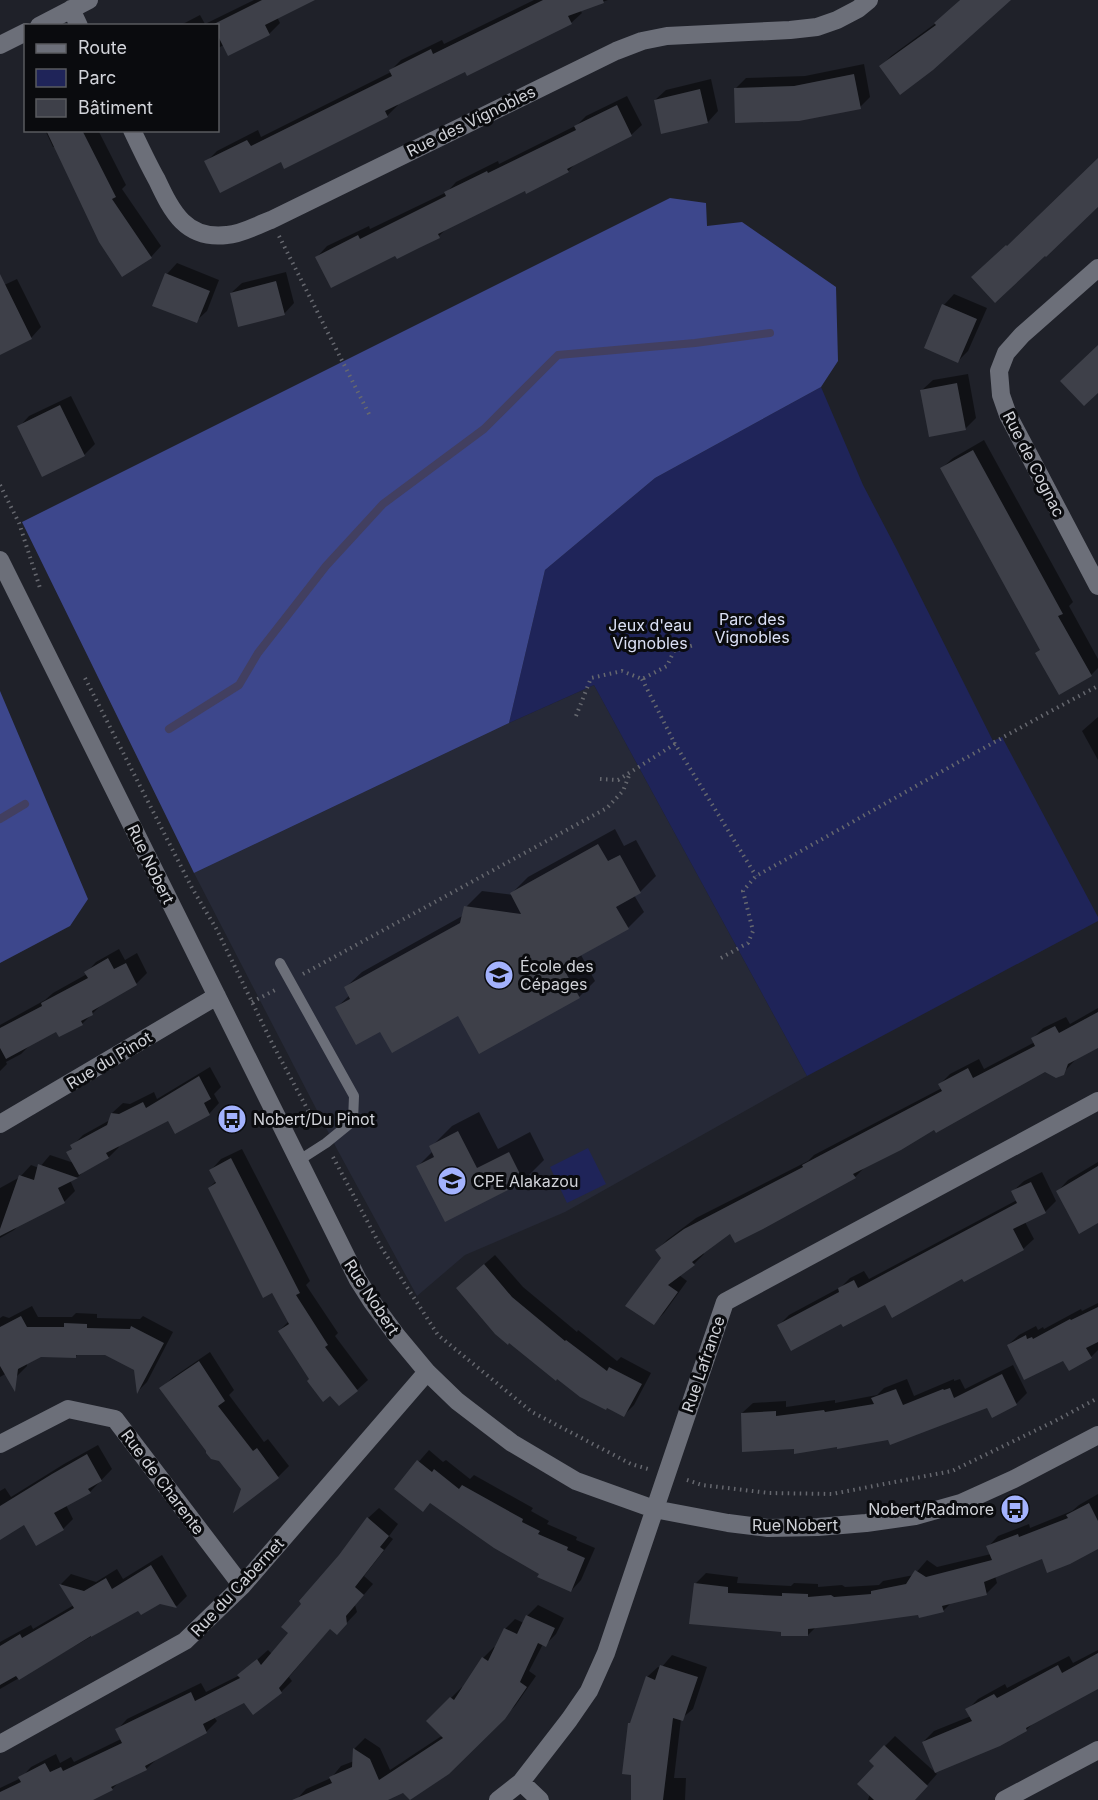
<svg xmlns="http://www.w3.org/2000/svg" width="1098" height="1800" viewBox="0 0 1098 1800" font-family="Inter,sans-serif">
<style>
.built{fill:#262937}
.green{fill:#1f2459}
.forest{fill:#3d478c}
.shadow{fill:#0007}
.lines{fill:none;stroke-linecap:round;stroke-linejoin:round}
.stream{stroke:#423f60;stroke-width:8}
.building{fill:#3e4049}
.path{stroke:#66686f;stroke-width:4;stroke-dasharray:1.5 4.5;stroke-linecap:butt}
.lane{stroke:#6c6f79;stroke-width:10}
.street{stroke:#6c6f79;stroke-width:18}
.labels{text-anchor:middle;stroke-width:6;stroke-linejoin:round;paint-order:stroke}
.street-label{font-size:16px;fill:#d1d3d9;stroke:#0a0b0e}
.park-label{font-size:16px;fill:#dbe0f5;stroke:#0a0b0e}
.poi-label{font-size:16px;fill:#d1d3d9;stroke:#0a0b0e;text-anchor:start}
</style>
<rect width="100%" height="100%" fill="#1f2129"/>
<!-- built -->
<path class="built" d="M594,685L807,1076L565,1212L465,1255L417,1296L338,1151L194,873L509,723Z"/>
<!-- green -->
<path class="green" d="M821,387L863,485L896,548L993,741L1002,737L1098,917V921L807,1076L594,685L509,723L545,570L655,478Z
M588,1148L606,1184L567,1203L550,1167Z"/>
<!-- forest -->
<path class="forest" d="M670,198L706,203L707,226L742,222L836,287L838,361L821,387L655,478L545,570L509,723L194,873L22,522Z
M0,691L88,899L70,926L0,963Z"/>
<!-- shadow -->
<path class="shadow" d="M254,0H312L277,17L280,23L269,34L224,45L218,48V26H179L200,15L205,24Z
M534,0H608L580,10L582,13L571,23L466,70L397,104L398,105L387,116L281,160L206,162L217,151L258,130L261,137L391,72L390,71L401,60L442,40L444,44Z
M960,0H1010L881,66L891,56L936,23Z
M864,64L870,97L860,107L735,89L746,78L805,76Z
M711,79L718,111L708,122L655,100L666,90Z
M627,96L642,125L631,135L577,162L568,171L526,189L448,227L439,236L396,254L317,257L327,246L369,226L370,229L447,192L456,182L498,161L499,164L577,125L586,116Z
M45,130H98L126,185L122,189L161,246L151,257L55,147H53Z
M177,263L219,280L207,311L196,321L167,274Z
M286,272L294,303L284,314L231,293L242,283Z
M17,279L41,327L31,338L0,353V287Z
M954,294L987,308L968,351L958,361L944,305Z
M968,374L976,418L965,429L922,390L933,380Z
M71,396L95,444L84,455L19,427L29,416Z
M984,440L1073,602L1069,606L1098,659V668L1091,675L1041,649L942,468L953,458Z
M1098,717V760L1082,731Z
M615,829L624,846L636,840L656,876L640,892L634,895L644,912L628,928L581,955L595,981L579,997L459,1014L381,1030L337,1007L350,995L346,987L362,972L464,915L466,907L482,891L513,895L512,893L528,877Z
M119,949L125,960L137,953L147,973L137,983L103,1003L82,1024L57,1030L31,1044L21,1054L6,1062L7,1064L0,1071V1025L45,1000L53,993L87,974L86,973L96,962Z
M1098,1008V1047L1076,1059L1063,1073L1045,1070L935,1128L865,1167L855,1177L731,1232L703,1252L704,1254L694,1264L679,1275L687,1281L664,1313L654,1323L663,1258L657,1250L667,1240L696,1218L808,1161L814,1155L942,1088L940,1084L950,1074L979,1059L984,1069L1035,1042L1033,1038L1043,1028L1066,1017L1070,1024Z
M210,1067L221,1087L214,1094L219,1103L209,1114L168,1118L118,1145L119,1147L109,1157L84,1171L78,1177L70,1180L75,1191L65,1201L20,1224L14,1230L0,1238V1188L20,1177L31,1165L39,1168L50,1155L74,1163L68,1152L73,1147L72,1146L83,1135L110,1120L112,1113L123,1103L130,1104L154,1092L157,1099Z
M479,1112L498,1149L530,1132L544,1160L523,1181L418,1166L433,1151L431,1147L452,1126Z
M242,1149L310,1281L306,1285L338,1333L335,1336L368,1380L357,1390L331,1394L311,1379L279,1331L289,1321L209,1188L216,1181L211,1170L221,1159Z
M1098,1162V1222L1058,1191L1068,1180Z
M1042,1172L1056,1201L1045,1212L1025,1222L1034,1239L1023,1249L963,1277L886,1303L842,1322L779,1325L789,1315L841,1287L850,1278L864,1271L869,1279L1017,1200L1013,1191L1024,1181Z
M495,1255L523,1287L577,1332L578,1330L617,1361L621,1357L651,1373L634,1405L624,1415L468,1278Z
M1098,1303V1350L1091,1357L1063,1359L1008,1345L1019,1335L1036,1326L1038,1330L1043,1327L1044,1329L1081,1309L1082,1311Z
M32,1306L38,1317H72L76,1313L97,1314V1318L140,1319L143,1316L173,1332L147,1382L138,1391L136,1369L105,1353L78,1354L76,1356L41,1355L27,1363V1366L16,1377L7,1373L0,1377V1318L3,1316L9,1318Z
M210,1352L234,1390L229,1395L264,1442L268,1439L289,1466L278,1477L236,1509L243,1489L161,1389L172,1378Z
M1013,1365L1027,1393L1016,1404L988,1407L889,1438L838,1445L795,1447L742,1413L753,1403L786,1401V1407L835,1400V1403L877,1395L884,1388L907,1379L914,1396L954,1379V1381L960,1379L965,1389Z
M98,1445L112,1469L90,1492L66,1505L73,1519L63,1529L25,1523L0,1538V1491L5,1488L11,1497L64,1464Z
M429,1450L443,1462L446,1460L470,1479L474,1475L533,1508L531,1511L549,1521L547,1524L577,1537L576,1540L595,1548L581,1580L571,1591L431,1502L396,1488Z
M1098,1494V1547L1042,1557L995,1576L997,1583L986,1594L951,1603L943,1611L816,1627L808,1635L783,1630L695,1584L706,1573L738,1577L737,1583L791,1586L794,1583L818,1584V1587L842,1585L845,1587L879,1585L883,1581L914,1575L927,1560L937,1567L991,1554L988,1547L998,1536L1029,1524L1030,1528L1072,1511L1079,1505Z
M379,1508L398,1524L389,1536L393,1539L364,1576L373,1584L355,1605L357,1612L337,1633L331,1627L289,1677L292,1681L281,1692L253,1713L245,1701L214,1717L217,1721L206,1732L157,1759L146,1769L119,1782L112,1789L89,1800H0V1788L21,1778L31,1767L56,1754L60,1763L71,1757L74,1762L121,1739L117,1730L127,1719L201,1683L206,1692L240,1675L268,1650L272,1654L290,1633L340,1556L368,1518Z
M162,1555L187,1596L177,1606L159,1602L139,1609L0,1689V1642L31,1625L33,1629L74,1605L61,1584L71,1574L96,1582L117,1569L123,1579Z
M538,1605L564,1618L556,1634L545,1645L543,1644L529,1671L536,1676L515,1706L448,1773L384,1800H296L306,1789L331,1778L341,1766L354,1761L355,1748L365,1738L380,1748L390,1770L443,1735L428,1721L462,1687L463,1688L483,1658L494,1647L496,1648L505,1629L515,1619L524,1623L527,1616Z
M1098,1650V1687L1036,1721L1026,1730L923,1742L934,1731L971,1716L967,1710L978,1699L1005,1684L1007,1688L1069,1656L1073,1663Z
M672,1655L707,1667L693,1709L681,1719L674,1778H686L685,1800H632L629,1724L632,1721L647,1677L658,1667L661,1668Z
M895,1736L937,1774L914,1800H868L885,1746Z"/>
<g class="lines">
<!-- stream -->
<path class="stream" d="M169,729L239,685L258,653L326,566L383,504L484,429L558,355L695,343L770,333
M0,819L25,804"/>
</g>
<!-- building -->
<path class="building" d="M262,0H315L265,25L270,35L228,56L218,36V26L212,25Z
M543,0H603L604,3L568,16L572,24L467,76L465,72L385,111L388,117L284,169L281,162L220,193L204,161L247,140L251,146L392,76L389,70L431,49L433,54Z
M960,0H1011L933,70L900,95L879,66L936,25L934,23Z
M854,74L861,109L799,121L735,123L734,88L794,86Z
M700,89L708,123L661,134L654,100Z
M617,105L632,136L567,169L569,172L526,194L525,191L438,234L440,238L419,248L397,259L395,256L331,288L315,257L358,235L360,239L446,196L444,192L487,171L488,173L576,130L574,126Z
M46,130H82L116,197L112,199L152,258L122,277L99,242Z
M1098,158V207L1046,257L1045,256L995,303L971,277L1006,245L1007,246Z
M165,273L210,291L197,323L152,306Z
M0,274L32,339L0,355Z
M276,281L285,315L238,327L230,293Z
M942,304L977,319L958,363L924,348Z
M1098,345V393L1084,406L1060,381Z
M957,383L966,430L929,437L920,390Z
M60,405L85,456L42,477L17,426Z
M973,450L1063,614L1058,616L1092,676L1059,695L1035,653L1040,650L940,468Z
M598,844L608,861L620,855L641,893L616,907L629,929L562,966L580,998L479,1054L458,1016L392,1053L380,1032L356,1045L335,1007L350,999L344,987L460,923L464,906L521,914L510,893Z
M108,958L114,969L126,963L137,985L92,1011L93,1015L81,1021L83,1025L59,1037L56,1032L6,1059L0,1048V1028L42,1006L41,1003L88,978L84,972Z
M1098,1012V1048L1068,1064L1064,1075L1056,1078L1045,1072L936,1133L934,1130L901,1150L853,1174L856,1178L763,1229L735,1243L730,1234L692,1262L695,1265L668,1285L678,1292L654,1325L625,1306L661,1258L655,1250L684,1229L803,1167L802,1165L942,1091L938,1084L968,1068L973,1078L1035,1046L1031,1038L1055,1026L1059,1033Z
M199,1076L211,1099L204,1103L210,1115L175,1134L168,1121L106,1153L109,1158L79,1175L66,1152L72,1149L70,1145L107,1125L111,1113L119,1114L143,1102L146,1108Z
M458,1131L477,1168L509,1152L524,1182L445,1222L416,1166L434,1157L429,1146Z
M231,1158L300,1293L296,1295L328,1345L325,1347L358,1391L339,1406L330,1396L323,1402L307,1381L309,1379L278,1331L289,1324L272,1293L263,1298L208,1188L216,1183L209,1170Z
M38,1164L78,1178L58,1188L65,1203L0,1236V1229L19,1175L34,1180Z
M1098,1166V1223L1079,1234L1056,1191Z
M1031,1182L1046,1213L1013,1229L1024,1250L964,1282L962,1279L892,1318L885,1305L843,1327L841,1324L791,1351L777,1325L839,1292L838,1288L854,1280L858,1288L1017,1203L1011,1191Z
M484,1264L512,1297L565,1341L566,1340L607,1371L609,1367L642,1384L624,1417L607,1408L606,1410L580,1397L557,1379L556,1381L509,1343L508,1345L495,1334L456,1288Z
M1098,1307V1342L1086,1348L1092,1358L1069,1371L1063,1361L1024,1380L1007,1345L1026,1335L1027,1339L1032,1337L1033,1339L1070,1319L1071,1320Z
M21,1316L27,1327H64V1323L87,1324V1328L130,1329L131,1326L164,1343L137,1394L134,1370L105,1355H76V1358L41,1357L18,1369L15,1392L0,1366V1327Z
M199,1361L225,1401L218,1406L253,1451L257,1448L279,1478L233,1513L241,1489L219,1461L211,1459L206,1453V1451L159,1388Z
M1002,1374L1017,1405L992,1418L987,1408L890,1445L888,1440L837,1449V1447L794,1454V1449L742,1452L741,1413L776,1411V1416L824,1410L825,1412L874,1404L871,1398L896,1389L903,1405L943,1389L944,1390L950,1388L954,1398Z
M87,1454L102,1481L88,1489L91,1493L54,1513L64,1530L36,1546L24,1525L0,1540V1506L52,1474Z
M417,1460L432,1472L434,1469L459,1489L462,1485L523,1519L522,1522L540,1531L538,1534L568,1547L567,1550L585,1558L571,1592L537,1577L539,1574L494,1548L430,1503L423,1512L394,1489Z
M1089,1503L1098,1521V1549L1070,1564L1047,1573L1042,1559L984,1582L987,1595L942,1606L944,1612L919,1618L918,1615L853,1624L808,1629V1636H781V1632L689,1624L694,1583L728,1587V1593L782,1596V1593L808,1594V1597L831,1595L834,1597L871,1594V1591L906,1584L915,1570L926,1577L992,1560L986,1546L1018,1534L1019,1537L1068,1518L1066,1515Z
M367,1517L389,1536L380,1547L384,1550L355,1587L364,1595L346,1616L347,1624L337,1635L330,1629L279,1688L282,1693L253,1715L244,1703L203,1724L207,1733L145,1766L147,1770L111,1787L113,1790L93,1800H0V1792L21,1782L18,1777L45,1763L50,1772L61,1767L63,1771L122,1743L115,1729L191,1692L195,1701L240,1678L237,1675L257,1659L261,1665L288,1633L281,1627L301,1604L299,1601L339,1555Z
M151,1565L177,1608L160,1604L141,1615L138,1611L91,1637V1636L19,1680L16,1676L0,1685V1646L20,1634L22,1638L74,1608L59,1584L84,1591L106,1578L112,1589Z
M526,1615L555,1628L546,1647L538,1643L520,1682L527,1687L505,1719L449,1774L410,1800L403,1793L388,1800H292L332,1783L329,1777L352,1767L353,1748L370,1759L379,1780L443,1738L426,1721L450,1697L454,1700L482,1657L488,1661L504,1628L517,1634Z
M1098,1653V1689L1026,1728L1027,1731L1000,1746L935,1773L922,1742L972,1721L965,1709L994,1694L997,1698L1058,1665L1062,1673Z
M660,1665L698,1677L683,1721L673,1718L663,1800H631V1775L622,1774L628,1723H630L646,1676L655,1680Z
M884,1745L928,1786L915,1800H874L857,1784L874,1766L869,1761Z"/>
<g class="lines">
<!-- path -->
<path class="path" d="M279,236L371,418
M0,485L19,523L41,591
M85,678L192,888L217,930L272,1043L318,1129
M642,679L675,744
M576,716L591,678L622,671L642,679L667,666L674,651L694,645
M600,779L618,780L675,744L756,876
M721,958L748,943L753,931L743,891L756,876C870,813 982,747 1098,686
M303,974L607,808L623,791L630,773
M252,1002L275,990
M333,1157L381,1247L438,1335L532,1412L631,1464L648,1469
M687,1480L702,1485L769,1493L832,1494L952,1471L1055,1421L1098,1398"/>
<!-- lane -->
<path class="lane" d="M280,963L354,1096L353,1121L326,1143L298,1161"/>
<!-- street -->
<path class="street" d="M71,9L79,26
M39,26L89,0
M0,45L26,32
M132,130C140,147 148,164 157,180C172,212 186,240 227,235C242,234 257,225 271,220L616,51L642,41L667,36L790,30L817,27L837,20L858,9L869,0
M1098,268L1022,335L1006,353L999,371L1001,395L1008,415L1098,586
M0,560L358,1280L372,1302L397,1336L427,1372L457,1401L512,1443L576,1481L654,1509L728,1523L768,1528L818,1527L866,1523L915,1516L961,1503L1014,1479L1098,1435
M0,1124L217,996
M0,1444L68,1409L115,1419L242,1586
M0,1744L185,1641L242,1586L427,1372
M521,1782L540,1800
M498,1800L521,1782L569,1720L589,1691L606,1653L725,1302L1098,1101
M1004,1800L1098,1750"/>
</g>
<!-- icons -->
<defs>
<g id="school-disc" transform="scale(1.5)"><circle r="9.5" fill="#a3b2fd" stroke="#0a0b0e"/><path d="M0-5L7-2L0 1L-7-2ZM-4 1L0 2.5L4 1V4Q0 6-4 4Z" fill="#111"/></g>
<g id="bus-disc" transform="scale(1.5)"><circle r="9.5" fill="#a3b2fd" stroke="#0a0b0e"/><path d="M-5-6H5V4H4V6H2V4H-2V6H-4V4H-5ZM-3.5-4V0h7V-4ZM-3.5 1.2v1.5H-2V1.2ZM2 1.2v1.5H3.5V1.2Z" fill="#111"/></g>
</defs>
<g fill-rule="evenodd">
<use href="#school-disc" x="499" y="975"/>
<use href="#bus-disc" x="232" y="1119"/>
<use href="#school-disc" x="452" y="1181"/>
<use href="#bus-disc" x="1015" y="1509"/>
</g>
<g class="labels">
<!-- street labels -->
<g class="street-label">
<text transform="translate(471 121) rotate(-26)" y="6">Rue des Vignobles</text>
<text transform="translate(1034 464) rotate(63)" y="6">Rue de Cognac</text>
<text transform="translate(151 864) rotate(64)" y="6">Rue Nobert</text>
<text transform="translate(109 1060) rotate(-31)" y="6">Rue du Pinot</text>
<text transform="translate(372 1297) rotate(57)" y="6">Rue Nobert</text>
<text transform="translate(703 1364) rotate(-71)" y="6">Rue Lafrance</text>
<text transform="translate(163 1482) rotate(53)" y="6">Rue de Charente</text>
<text x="795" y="1531">Rue Nobert</text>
<text transform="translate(237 1587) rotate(-47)" y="6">Rue du Cabernet</text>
</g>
<!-- park labels -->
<g class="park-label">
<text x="752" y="625">Parc des<tspan x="752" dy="18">Vignobles</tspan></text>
<text x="650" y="631">Jeux d'eau<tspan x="650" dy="18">Vignobles</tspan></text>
</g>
<!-- poi labels -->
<g class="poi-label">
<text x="520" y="972">École des<tspan x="520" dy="18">Cépages</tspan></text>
<text x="253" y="1125">Nobert/Du Pinot</text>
<text x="473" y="1187">CPE Alakazou</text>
<text x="994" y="1515" text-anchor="end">Nobert/Radmore</text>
</g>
</g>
<!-- legend -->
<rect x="24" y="24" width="195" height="108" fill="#0a0b0e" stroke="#5a5b5f" stroke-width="1.5"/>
<rect x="36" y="44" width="30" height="9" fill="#6c6f79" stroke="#5a5b5f" stroke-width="1.5"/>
<text x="78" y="54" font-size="18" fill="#d1d3d9">Route</text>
<rect x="36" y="69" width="30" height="18" fill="#1f2459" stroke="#5a5b5f" stroke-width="1.5"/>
<text x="78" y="84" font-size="18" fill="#d1d3d9">Parc</text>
<rect x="36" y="99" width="30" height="18" fill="#3e4049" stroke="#5a5b5f" stroke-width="1.5"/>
<text x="78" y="114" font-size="18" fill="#d1d3d9">Bâtiment</text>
</svg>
